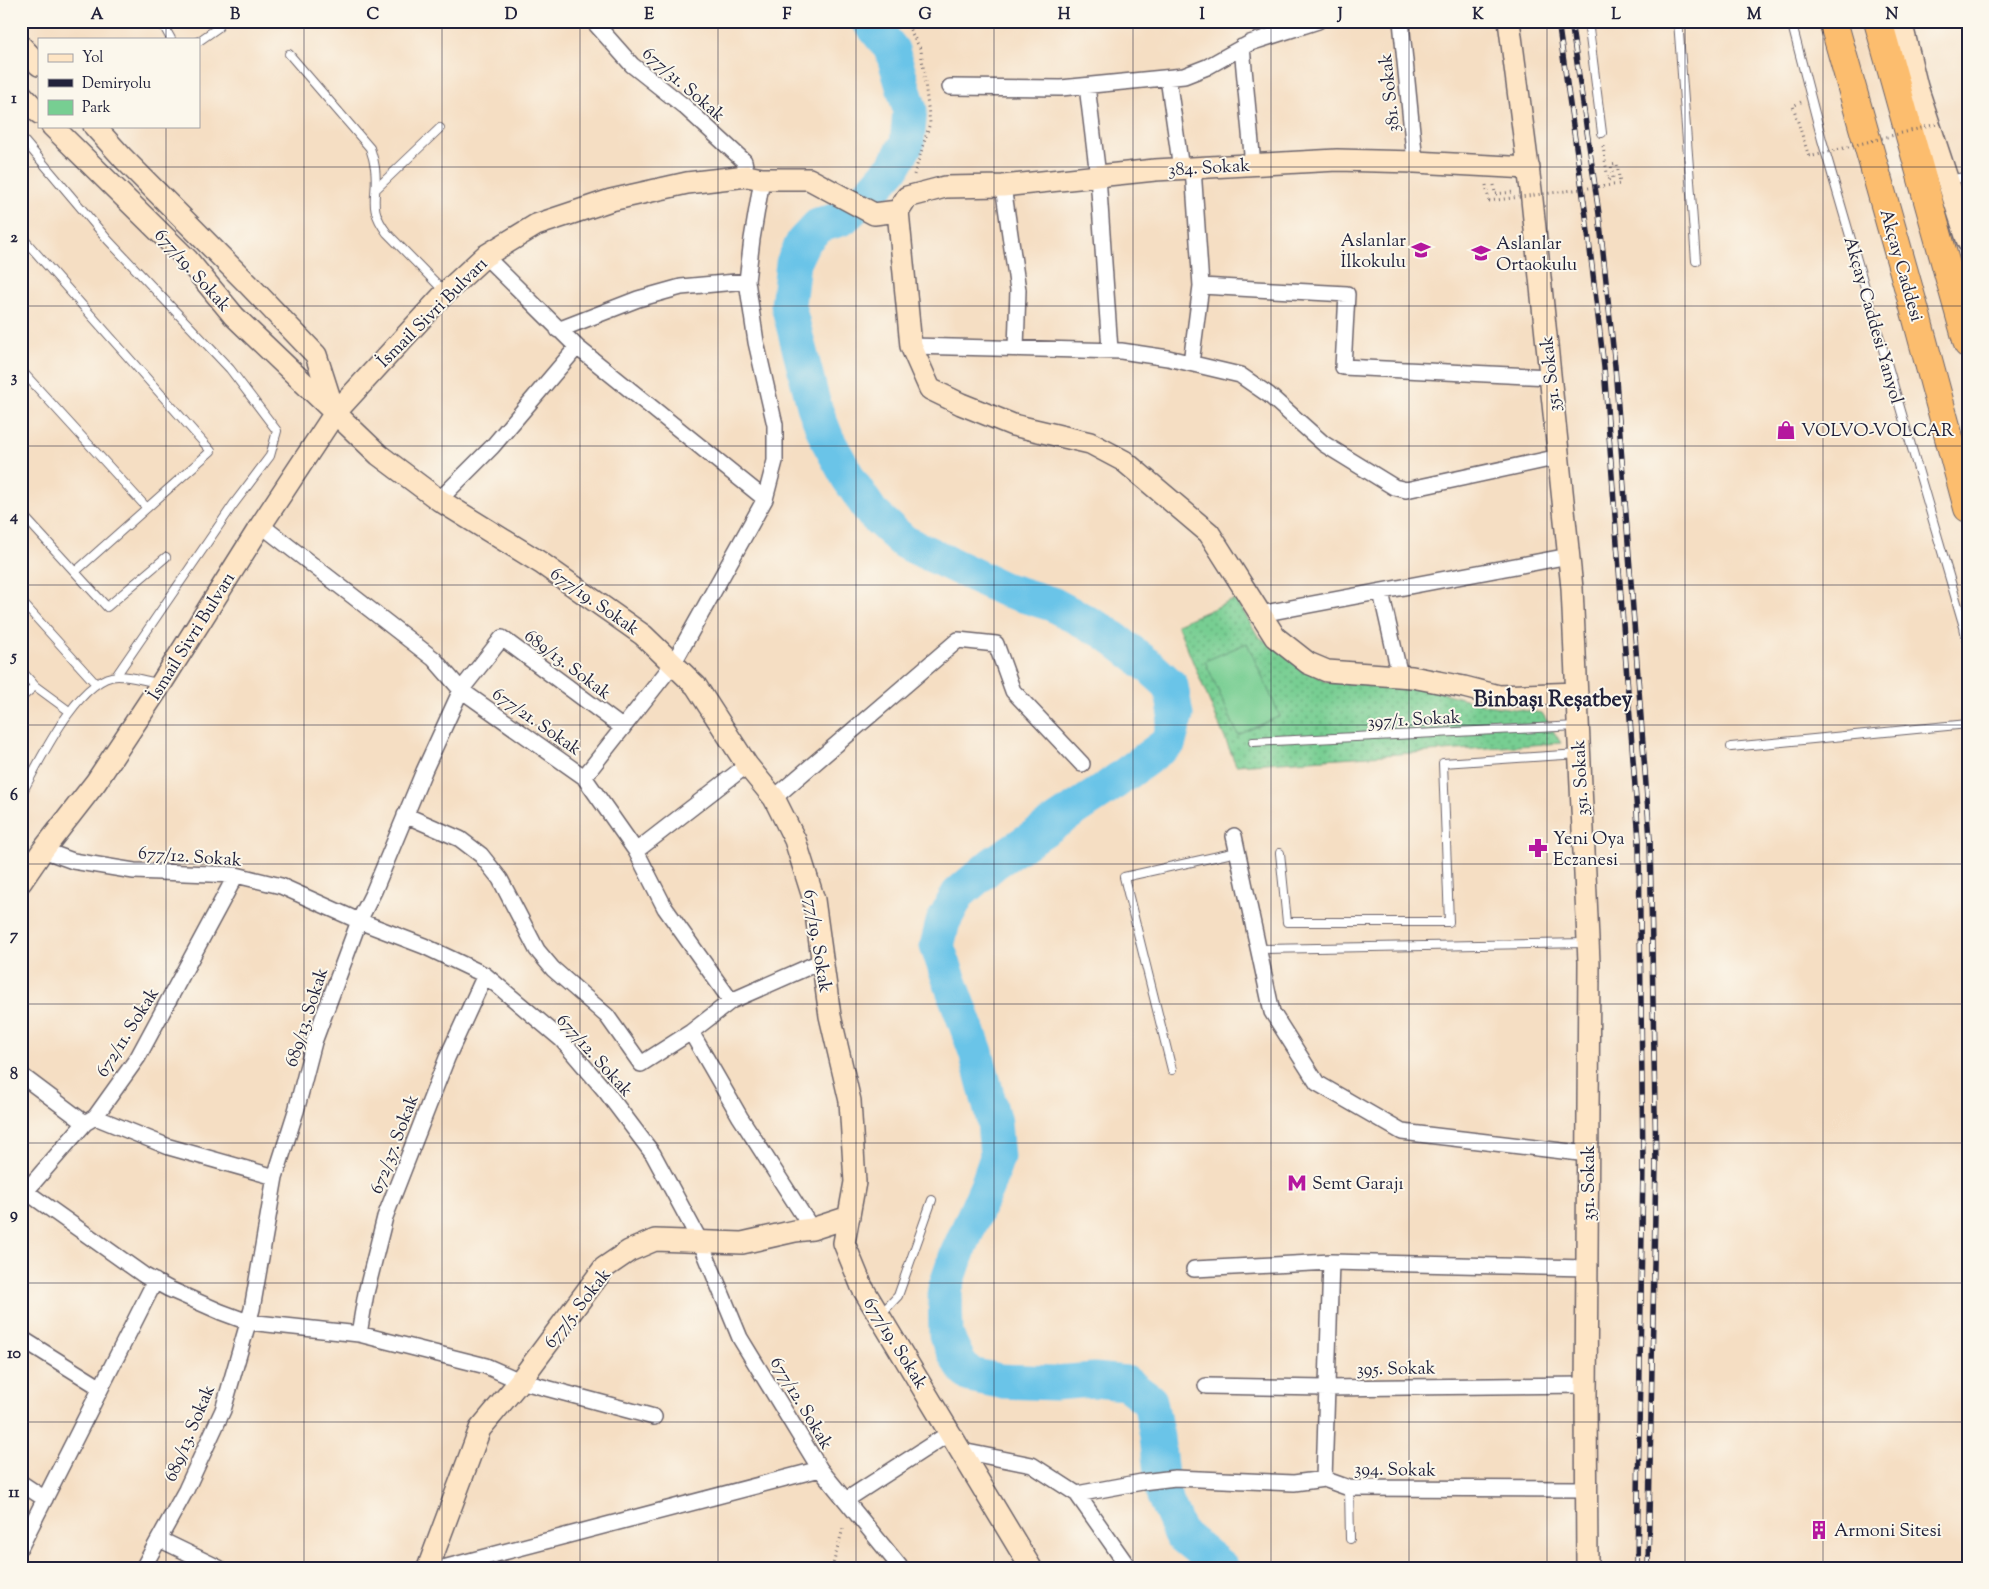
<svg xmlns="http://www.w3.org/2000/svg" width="1989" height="1589" viewBox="0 0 1989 1589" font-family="'Sorts Mill Goudy',serif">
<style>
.green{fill:url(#green-dots);stroke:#4c7866}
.pitch{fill:#77ce92;stroke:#4c7866}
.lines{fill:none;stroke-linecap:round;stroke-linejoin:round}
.river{stroke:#6bc4e8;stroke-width:35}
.lane-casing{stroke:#6c646b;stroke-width:10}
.street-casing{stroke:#6c646b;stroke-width:18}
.secondary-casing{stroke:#6c646b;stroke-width:24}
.highway-casing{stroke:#6c646b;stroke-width:30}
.path{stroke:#6c646b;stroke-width:3;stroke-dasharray:1 4;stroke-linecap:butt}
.lane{stroke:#fff;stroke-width:8}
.street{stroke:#fff;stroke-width:15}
.secondary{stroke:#fee5c5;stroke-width:21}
.highway{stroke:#fcbd6e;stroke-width:28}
.rail-casing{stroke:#22223b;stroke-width:5.5}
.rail{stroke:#fbf7ec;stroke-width:4;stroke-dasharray:11;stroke-linecap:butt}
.path-bridge{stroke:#6c646b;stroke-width:3;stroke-dasharray:1 4;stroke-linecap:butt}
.grid{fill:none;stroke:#22223b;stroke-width:1;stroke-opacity:0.55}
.labels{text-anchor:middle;stroke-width:4;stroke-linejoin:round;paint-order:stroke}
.street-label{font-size:18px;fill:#22223b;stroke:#fbf7ec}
.poi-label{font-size:18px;fill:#22223b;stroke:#fbf7ec;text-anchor:start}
.district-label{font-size:22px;font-weight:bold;fill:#22223b;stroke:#fbf7ec}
.neatline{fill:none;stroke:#22223b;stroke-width:2}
.grid-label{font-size:16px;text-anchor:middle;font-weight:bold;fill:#22223b}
</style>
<defs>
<pattern id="green-dots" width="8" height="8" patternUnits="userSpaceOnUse" patternTransform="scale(1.25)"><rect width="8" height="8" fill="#77ce92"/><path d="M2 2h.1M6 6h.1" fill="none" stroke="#61a778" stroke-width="1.8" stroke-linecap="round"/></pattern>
</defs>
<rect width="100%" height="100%" fill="#fbf7ec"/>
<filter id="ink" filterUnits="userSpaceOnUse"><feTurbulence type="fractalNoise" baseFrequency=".02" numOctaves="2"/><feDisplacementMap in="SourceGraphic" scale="10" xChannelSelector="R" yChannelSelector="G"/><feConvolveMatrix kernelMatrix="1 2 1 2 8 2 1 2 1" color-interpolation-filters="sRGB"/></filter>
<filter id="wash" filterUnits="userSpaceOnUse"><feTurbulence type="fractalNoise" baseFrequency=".0096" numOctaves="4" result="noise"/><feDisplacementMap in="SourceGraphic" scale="20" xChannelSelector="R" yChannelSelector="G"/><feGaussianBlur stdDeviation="1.12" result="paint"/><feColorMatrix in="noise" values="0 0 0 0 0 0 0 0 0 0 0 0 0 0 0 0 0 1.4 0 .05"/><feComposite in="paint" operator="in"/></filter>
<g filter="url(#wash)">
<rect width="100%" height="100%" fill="#f5dec3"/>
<!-- green -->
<path class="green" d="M1236,599L1258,636L1326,682L1415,685L1486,705L1542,713L1561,743L1236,765L1177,624Z"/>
<!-- pitch -->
<path class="pitch" d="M1247,643L1280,716L1238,735L1205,661Z"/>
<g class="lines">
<!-- river -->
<path class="river" d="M869,21L892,50L910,110L907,143L894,166L871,192L843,218L818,226L803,242L793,263L788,305L814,406L827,439L849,479L872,513L904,542L1003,589L1052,604L1105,632L1148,665L1171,686L1176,715L1169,742L1107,788L994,863L958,894L943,922L937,946L976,1052L994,1122L997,1157L987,1186L957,1254L945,1289L946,1335L959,1362L970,1375L1000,1381L1054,1383L1094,1380L1126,1383L1150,1401L1157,1437L1163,1494L1180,1534L1222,1568"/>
</g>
</g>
<g filter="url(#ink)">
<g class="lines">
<!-- lane casing -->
<g class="lane-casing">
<path id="lane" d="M161,21L171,39
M1588,21L1602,133
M1675,21L1791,22
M1678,21L1696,261
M1791,21L1822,140L1964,627L1968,647
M199,41L219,27
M289,54L370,148C372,154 374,161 375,168C379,197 366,205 387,233L444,291
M21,137L108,240L230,369L277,431L270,456L233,505L116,676
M1950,180L1968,176
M376,189L440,128
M21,236L211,451L75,572
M21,370L147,508
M21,513L107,607L166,557
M21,601L96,684
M21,670L35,686
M21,698L35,686L69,711
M1253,742L1577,726
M1731,747L1968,724
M21,795C38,764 79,676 118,676C131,676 146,681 159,683
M1280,853L1287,922H1449L1443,763L1579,754
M1258,949L1586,943
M1172,1070L1124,877L1237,852
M880,1315L898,1296L932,1200
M1349,1488L1350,1539"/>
</g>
<!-- street casing -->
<g class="street-casing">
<path id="street" d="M593,21L632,65L685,107L744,161L747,176
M1401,21L1415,162
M1242,47L1253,165
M1168,78L1181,169
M1087,86L1098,176L1110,350
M950,87L1061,88L1184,76L1207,67L1250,43L1318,21
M1003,186L1018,290L1016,348
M485,256L577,347L765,499
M1201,286L1347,294L1343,367L1550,377
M558,330L638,299L681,287L747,281
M911,346L1121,351L1168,358L1240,375L1269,395L1324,444L1394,487L1406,490L1559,457
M1191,363L1201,286L1193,168
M439,500L492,447L577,347
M261,525L434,659L461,690L584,777L636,851L665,908L731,1001
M1381,592L1400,676
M1260,614L1569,556
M584,777L673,664L765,499L775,461V425L756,342L747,281L752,239L762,179
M774,798L958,640L996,644L1013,691L1082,764
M405,815L460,839L481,855L500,879L537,950L553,969L607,1016L641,1064L691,1032L731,1001L822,961
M1234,836L1272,1012L1317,1083L1402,1132L1588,1154
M43,850L73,861L134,871L236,875L281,886L359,921L424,946L485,975L561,1039L607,1093L653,1154L700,1241L740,1338L820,1469L901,1568
M636,851L747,765
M691,1032L740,1117L812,1229
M21,1075L85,1123
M95,1117L169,1147L275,1177
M21,1188L145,1276L169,1289L221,1312L248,1322L359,1334L486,1366L520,1381L654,1417
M26,1191L85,1123L95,1117L138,1057L236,875
M1194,1269L1331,1262
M359,1334L366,1293L385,1217L447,1058L485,975
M21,1338L101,1388
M1206,1386L1326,1388L1586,1385
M962,1451L1032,1465L1077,1494L1129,1568
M1324,1479L1331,1262L1587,1268
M21,1483L45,1499
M1077,1494L1142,1482L1175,1478L1294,1483L1324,1479L1349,1488L1587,1489
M846,1500L951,1432
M159,1539L219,1568
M21,1546L155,1281
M143,1568L186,1490L223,1410L252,1309L275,1177L296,1111L314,1042L359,921L374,891L424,771L461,690L502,638L623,728
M443,1568L820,1469"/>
</g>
<!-- secondary casing -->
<g class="secondary-casing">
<path id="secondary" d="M1509,21L1531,190L1572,588L1589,962L1586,1398L1587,1568
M1901,21L1917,87L1968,242
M21,46L39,65
M21,94L39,113
M52,126L187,259L234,316L379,455L439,500L541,563L643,635L696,686L747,765L774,798L795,840L814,900L830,1016L850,1101L855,1182L844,1243L862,1287L1031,1568
M94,126L123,158L249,285L316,355L333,408
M898,211L907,197L945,187L1003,186L1155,170L1337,160L1415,162L1529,168
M21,882L43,850L96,782L161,684L261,525L335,413L445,293L485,256L536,225L611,200L687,183L747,176L762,179H809L874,214L898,211L911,346L930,389L961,404L1013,425L1090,443L1124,461L1209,533L1275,637L1308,663L1327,671L1412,677L1464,687L1499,696L1577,693
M428,1568L480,1429L520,1381L604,1268L629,1251L655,1240L742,1243L795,1231L812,1229L849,1217"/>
</g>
<!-- highway casing -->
<g class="highway-casing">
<path id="highway" d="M1833,21L1913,304L1968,508
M1878,21L1968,344"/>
</g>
<!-- path -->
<path class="path" d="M905,21L921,50L930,123L914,175
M1801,102L1793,106L1809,157
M1603,146L1608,180L1613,178L1611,165L1617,164L1620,184
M1486,185L1489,201
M1494,185L1495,194L1513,192
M832,1568L844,1525"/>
<!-- lane -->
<use href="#lane" class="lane"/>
<!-- street -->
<use href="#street" class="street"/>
<!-- secondary -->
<use href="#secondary" class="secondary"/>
<!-- highway -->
<use href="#highway" class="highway"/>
<!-- rail casing -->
<g class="rail-casing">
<path id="rail" d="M1558,21L1586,216L1604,367L1639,840L1643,1164L1637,1568
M1571,21L1599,214L1615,366L1650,839L1656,1164L1648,1568"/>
</g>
<!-- rail -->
<use href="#rail" class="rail"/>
<!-- path-bridge -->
<path class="path-bridge" d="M1809,157L1941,123
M1489,201L1620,184"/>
</g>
</g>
<!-- grid -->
<path class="grid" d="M166,21V39M304,21V1568M442,21V1568M580,21V1568M718,21V1568M856,21V1568M994,21V1568M1133,21V1568M1271,21V1568M1409,21V1568M1547,21V1568M1685,21V1568M1823,21V1568M166,126V1568M21,167H1968M21,306H1968M21,446H1968M21,585H1968M21,725H1968M21,864H1968M21,1004H1968M21,1143H1968M21,1283H1968M21,1422H1968"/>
<!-- icons -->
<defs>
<g id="school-bare" transform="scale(1.5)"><path d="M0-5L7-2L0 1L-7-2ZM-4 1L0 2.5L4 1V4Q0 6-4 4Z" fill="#b5179e" stroke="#fbf7ec" stroke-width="2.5" paint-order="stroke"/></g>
<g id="shop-bare" transform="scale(1.5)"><path d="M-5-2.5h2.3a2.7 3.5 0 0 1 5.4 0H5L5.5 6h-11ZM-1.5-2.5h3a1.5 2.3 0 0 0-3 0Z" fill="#b5179e" stroke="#fbf7ec" stroke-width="2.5" paint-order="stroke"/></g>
<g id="pharmacy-bare" transform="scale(1.5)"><path d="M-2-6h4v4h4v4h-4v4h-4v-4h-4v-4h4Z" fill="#b5179e" stroke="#fbf7ec" stroke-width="2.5" paint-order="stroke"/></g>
<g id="metro-bare" transform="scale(1.5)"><path d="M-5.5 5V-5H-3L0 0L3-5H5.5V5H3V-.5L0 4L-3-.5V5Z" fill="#b5179e" stroke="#fbf7ec" stroke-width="2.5" paint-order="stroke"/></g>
<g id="building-bare" transform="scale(1.5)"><path d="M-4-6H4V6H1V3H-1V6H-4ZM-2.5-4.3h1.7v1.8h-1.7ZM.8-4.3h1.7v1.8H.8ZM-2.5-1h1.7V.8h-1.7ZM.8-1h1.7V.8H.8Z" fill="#b5179e" stroke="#fbf7ec" stroke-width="2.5" paint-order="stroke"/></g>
</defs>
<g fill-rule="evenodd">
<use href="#school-bare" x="1421" y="250"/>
<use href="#school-bare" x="1481" y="253"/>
<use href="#shop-bare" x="1786" y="430"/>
<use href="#pharmacy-bare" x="1538" y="848"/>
<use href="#metro-bare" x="1297" y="1183"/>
<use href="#building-bare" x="1819" y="1530"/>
</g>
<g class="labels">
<!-- street labels -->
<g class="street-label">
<text transform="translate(684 84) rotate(41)" y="6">677/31. Sokak</text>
<text transform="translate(1389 93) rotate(-96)" y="6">381. Sokak</text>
<text transform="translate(1209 167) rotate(-3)" y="6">384. Sokak</text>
<text transform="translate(1902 265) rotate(74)" y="6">Akçay Caddesi</text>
<text transform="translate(193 270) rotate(48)" y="6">677/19. Sokak</text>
<text transform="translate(432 312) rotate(-45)" y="6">İsmail Sivri Bulvarı</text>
<text transform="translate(1874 320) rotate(74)" y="6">Akçay Caddesi Yanyol</text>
<text transform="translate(1550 374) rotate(-96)" y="6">351. Sokak</text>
<text transform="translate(595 601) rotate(35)" y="6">677/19. Sokak</text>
<text transform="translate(191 636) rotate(-58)" y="6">İsmail Sivri Bulvarı</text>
<text transform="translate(568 664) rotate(37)" y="6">689/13. Sokak</text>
<text transform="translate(1414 719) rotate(-3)" y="6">397/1. Sokak</text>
<text transform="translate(537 721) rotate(35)" y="6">677/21. Sokak</text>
<text transform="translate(1580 778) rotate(-93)" y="6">351. Sokak</text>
<text transform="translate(190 856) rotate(4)" y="6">677/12. Sokak</text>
<text transform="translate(818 941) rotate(81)" y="6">677/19. Sokak</text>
<text transform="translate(306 1017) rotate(-72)" y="6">689/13. Sokak</text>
<text transform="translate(127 1032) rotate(-58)" y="6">672/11. Sokak</text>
<text transform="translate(595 1055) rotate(48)" y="6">677/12. Sokak</text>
<text transform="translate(394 1144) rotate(-69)" y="6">672/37. Sokak</text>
<text transform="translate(1588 1183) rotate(-90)" y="6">351. Sokak</text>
<text transform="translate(577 1308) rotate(-52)" y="6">677/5. Sokak</text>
<text transform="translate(896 1343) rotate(58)" y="6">677/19. Sokak</text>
<text transform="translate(1396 1368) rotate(-1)" y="6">395. Sokak</text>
<text transform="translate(802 1403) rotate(59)" y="6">677/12. Sokak</text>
<text transform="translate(189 1433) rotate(-67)" y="6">689/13. Sokak</text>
<text transform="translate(1395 1469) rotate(1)" y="6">394. Sokak</text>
</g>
<!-- poi labels -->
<g class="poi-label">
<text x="1406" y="246" text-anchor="end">Aslanlar<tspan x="1406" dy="21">İlkokulu</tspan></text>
<text x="1496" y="249">Aslanlar<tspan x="1496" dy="21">Ortaokulu</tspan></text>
<text x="1801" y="436">VOLVO-VOLCAR</text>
<text x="1553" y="844">Yeni Oya<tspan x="1553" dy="21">Eczanesi</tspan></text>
<text x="1312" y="1189">Semt Garajı</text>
<text x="1834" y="1536">Armoni Sitesi</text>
</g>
<!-- district labels -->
<g class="district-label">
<text x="1553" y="706">Binbaşı Reşatbey</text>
</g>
</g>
<!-- margin -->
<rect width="1989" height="1589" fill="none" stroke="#fbf7ec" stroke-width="55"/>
<!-- legend -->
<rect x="38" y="38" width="162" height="90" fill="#fbf7ec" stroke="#a4a2a5"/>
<rect x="48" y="54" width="25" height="8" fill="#fee5c5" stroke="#a4a2a5"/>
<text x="82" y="62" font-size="15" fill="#22223b">Yol</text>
<rect x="48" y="79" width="25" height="8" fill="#22223b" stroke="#a4a2a5"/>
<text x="82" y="88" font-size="15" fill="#22223b">Demiryolu</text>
<rect x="48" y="100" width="25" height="15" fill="#77ce92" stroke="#a4a2a5"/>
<text x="82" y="112" font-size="15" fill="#22223b">Park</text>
<rect x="28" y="28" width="1934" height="1534" class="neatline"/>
<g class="grid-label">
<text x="97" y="19">A</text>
<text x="235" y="19">B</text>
<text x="373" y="19">C</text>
<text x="511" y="19">D</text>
<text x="649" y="19">E</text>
<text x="787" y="19">F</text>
<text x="925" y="19">G</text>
<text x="1064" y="19">H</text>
<text x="1202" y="19">I</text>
<text x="1340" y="19">J</text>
<text x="1478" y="19">K</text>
<text x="1616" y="19">L</text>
<text x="1754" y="19">M</text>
<text x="1892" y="19">N</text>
<text x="14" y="103">1</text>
<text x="14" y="242">2</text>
<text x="14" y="382">3</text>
<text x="14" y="521">4</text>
<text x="14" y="661">5</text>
<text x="14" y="800">6</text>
<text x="14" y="940">7</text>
<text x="14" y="1079">8</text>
<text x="14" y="1219">9</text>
<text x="14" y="1358">10</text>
<text x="14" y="1497">11</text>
</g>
</svg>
